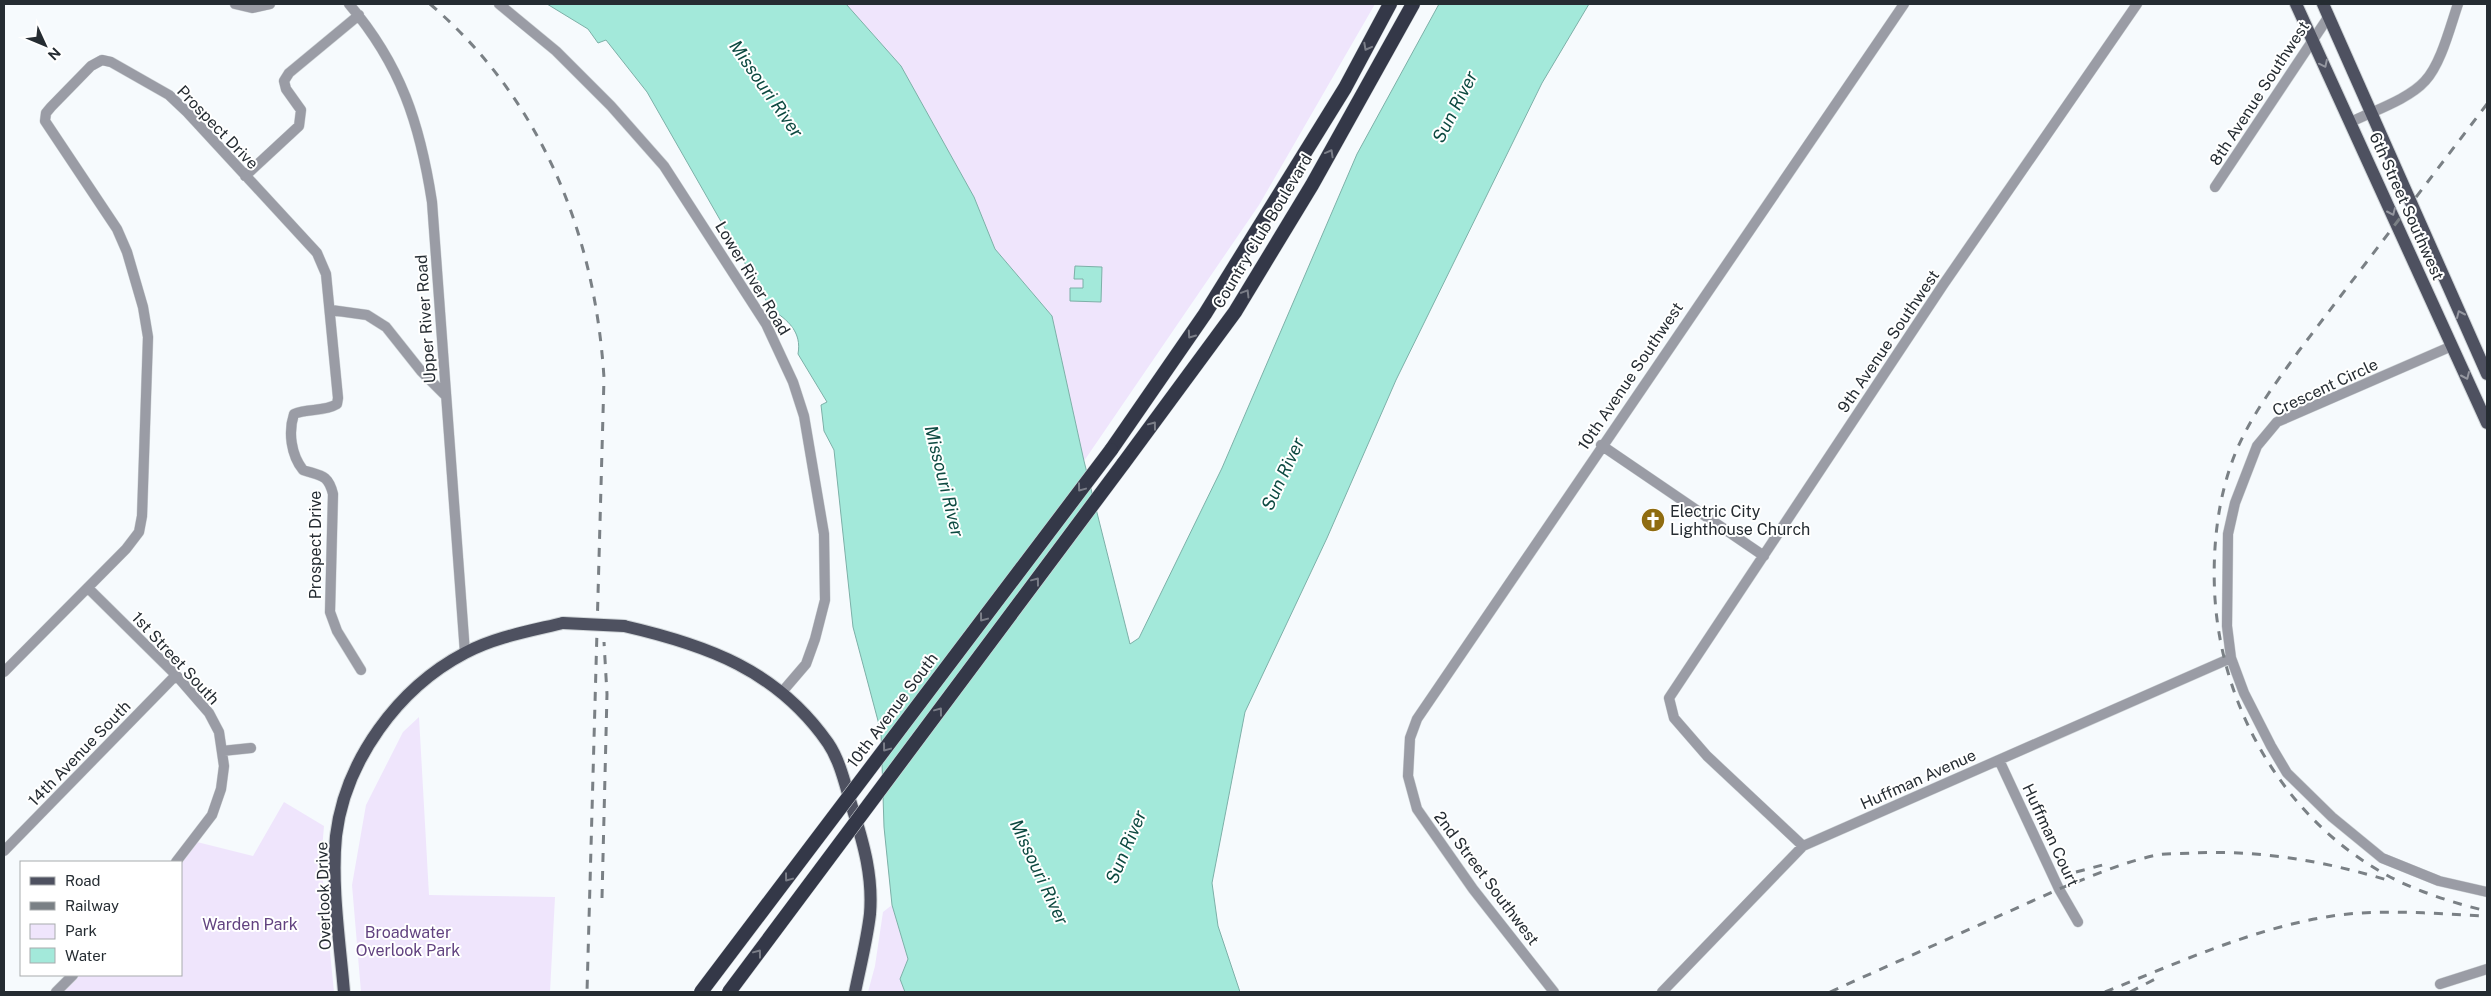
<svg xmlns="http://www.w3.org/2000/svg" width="2491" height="996" viewBox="0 0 2491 996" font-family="'Public Sans',sans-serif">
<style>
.green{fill:#efe5fc}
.water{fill:#a3e9da;stroke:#7db0a8}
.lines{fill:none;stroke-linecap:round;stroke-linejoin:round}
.minor-casing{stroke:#d0d5d8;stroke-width:11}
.major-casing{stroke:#d0d5d8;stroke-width:14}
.highway-casing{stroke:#d0d5d8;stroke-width:15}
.minor{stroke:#9a9ca5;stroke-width:10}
.major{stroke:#4e5160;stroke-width:12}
.highway{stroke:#343848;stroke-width:14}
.rail{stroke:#7a8085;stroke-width:3;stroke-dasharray:9 9;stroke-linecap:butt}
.major-bridge-casing{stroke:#d0d5d8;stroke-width:14;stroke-linecap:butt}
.highway-bridge-casing{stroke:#d0d5d8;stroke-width:15;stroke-linecap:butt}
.major-bridge{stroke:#4e5160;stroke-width:12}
.highway-bridge{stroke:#343848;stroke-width:14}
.oneway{stroke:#7b7e88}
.oneway2{stroke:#9597a0}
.labels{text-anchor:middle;stroke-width:4;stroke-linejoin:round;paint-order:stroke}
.street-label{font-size:16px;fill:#252c32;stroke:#fff}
.poi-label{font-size:16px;fill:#252c32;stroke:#fff;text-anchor:start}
.park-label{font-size:16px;fill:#624380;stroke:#fff}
.water-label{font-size:18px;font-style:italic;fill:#0d4a41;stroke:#fff}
</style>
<rect width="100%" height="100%" fill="#f6fafd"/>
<!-- green -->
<path class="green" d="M846,4H1375L1259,205L1084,461L1052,316L995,249L974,197L901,66Z
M419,717L429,895L555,897L550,992H361L352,885L366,805L403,732Z
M284,802L324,826L321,862L334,992H56L73,975H181V862L193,841L253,856Z
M892,905L908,960L900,979L905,992H868L875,966L883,912Z"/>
<!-- water -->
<path class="water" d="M547,4H846L901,66L974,197L995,249L1052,316L1084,461L1130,644L1139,638L1222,468L1357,154L1439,4H1589L1542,83L1396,380L1327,538L1245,712L1212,883L1218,926L1240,992H905L900,979L908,959L892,905L884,827L881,732L853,627L834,450L824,431L821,405L827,402L798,354C802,332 788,320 771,309L647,92L606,40L598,43L588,29Z
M1075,266L1102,267L1101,302L1070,301V288H1083V279H1074Z"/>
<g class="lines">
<!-- minor casing -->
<g class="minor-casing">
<path id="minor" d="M235,4L252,8L270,4
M349,4C401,65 420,124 432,202L465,653
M499,4L556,51L611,106L664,166L766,324L793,382L804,416L824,534L825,600L815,639L806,664L782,692
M2351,122C2373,111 2409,99 2425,81C2441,64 2450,27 2458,4
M245,176L299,126L301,110L286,89L284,81L289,73L359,15
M2215,187L2329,16
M331,310L367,315L386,327L421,371L445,395
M2452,346L2277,422L2257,446L2235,503L2228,534L2227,626L2231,658L2244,693L2271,746L2287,773L2332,817L2382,858L2439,881L2487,892
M1601,445L1764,556
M88,588L176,675L209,713L219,732L224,766L221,789L212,815L176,862
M4,672L126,549L139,532L142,516L148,337L143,307L127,252L117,229L45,121L46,113L51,107L91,66L102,60L111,62L169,95L187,112L317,253L326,274L338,398L337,404C324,412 308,408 294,414C288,432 291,455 303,470C321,476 328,474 333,494L330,612L337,631L361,670
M222,751L251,748
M1999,760L2059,889L2078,922
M1803,846L1707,756L1674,718L1669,698L1943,285L2137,4
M4,851L176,675
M2440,984L2487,969
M56,992L73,975
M1554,992L1473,889L1417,809L1408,776L1410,738L1417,719L1904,4
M1662,992L1803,846L2231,658"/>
</g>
<!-- major casing -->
<g class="major-casing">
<path id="major" d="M2296,4L2487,423
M2323,4L2487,374
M624,626C707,645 777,670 828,743C841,762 846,789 853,810C864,845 873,877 870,914C867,940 860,967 855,992
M344,992C340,943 331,886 336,836C345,761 398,688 465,653C495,637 530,631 563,623"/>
</g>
<!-- highway casing -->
<g class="highway-casing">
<path id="highway" d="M1111,450L1205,314L1345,88L1390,4
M1123,464L1235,312L1312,185L1413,4"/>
</g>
<!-- minor -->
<use href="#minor" class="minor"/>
<!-- major -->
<use href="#major" class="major"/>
<!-- highway -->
<use href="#highway" class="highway"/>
<!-- rail -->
<path class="rail" d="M430,4C542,100 595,234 604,378L587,992
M2487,104L2298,352C2275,384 2250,417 2235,454C2217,499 2212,551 2215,599C2223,716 2291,828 2398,881C2426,894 2457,904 2487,911
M2076,872L2110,863
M602,898L607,694L604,642
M1830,992L2059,889C2090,877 2123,862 2157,855C2169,853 2183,854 2195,853C2261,850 2324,861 2387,880
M2105,992C2180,962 2258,926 2339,915C2388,909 2438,914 2487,916
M2130,992L2161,976"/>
<!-- major-bridge casing -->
<g class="major-bridge-casing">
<path id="major-bridge" d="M563,623L624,626"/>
</g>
<!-- highway-bridge casing -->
<g class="highway-bridge-casing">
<path id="highway-bridge" d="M701,992L1111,450
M729,992L1123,464"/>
</g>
<!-- major-bridge -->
<use href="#major-bridge" class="major-bridge"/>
<!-- highway-bridge -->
<use href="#highway-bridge" class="highway-bridge"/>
</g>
<!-- one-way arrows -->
<defs><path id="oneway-chevron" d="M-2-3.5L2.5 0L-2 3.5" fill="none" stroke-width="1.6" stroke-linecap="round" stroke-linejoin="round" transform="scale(1.25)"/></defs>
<g class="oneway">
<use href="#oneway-chevron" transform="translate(1367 47) rotate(118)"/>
<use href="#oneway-chevron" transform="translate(1330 153) rotate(-61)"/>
<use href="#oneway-chevron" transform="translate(1246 293) rotate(-59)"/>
<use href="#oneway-chevron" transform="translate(1191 335) rotate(125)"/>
<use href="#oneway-chevron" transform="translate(1153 425) rotate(-53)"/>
<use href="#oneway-chevron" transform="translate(1081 488) rotate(127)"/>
<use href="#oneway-chevron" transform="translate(1036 581) rotate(-53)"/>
<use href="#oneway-chevron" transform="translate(983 618) rotate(127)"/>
<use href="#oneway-chevron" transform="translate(939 711) rotate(-53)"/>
<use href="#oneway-chevron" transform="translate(886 748) rotate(127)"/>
<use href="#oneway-chevron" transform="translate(788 878) rotate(127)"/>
<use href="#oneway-chevron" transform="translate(758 953) rotate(-53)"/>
</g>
<g class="oneway2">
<use href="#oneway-chevron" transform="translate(2324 64) rotate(64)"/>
<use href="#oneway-chevron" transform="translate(2392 212) rotate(66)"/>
<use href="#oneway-chevron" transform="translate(2460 314) rotate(-114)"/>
<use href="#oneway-chevron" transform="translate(2466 376) rotate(66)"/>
</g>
<!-- icons -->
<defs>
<g id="church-disc" transform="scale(1.25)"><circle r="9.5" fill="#8f6c10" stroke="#fff"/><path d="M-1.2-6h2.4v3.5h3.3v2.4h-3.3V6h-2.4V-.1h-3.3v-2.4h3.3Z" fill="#fff"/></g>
</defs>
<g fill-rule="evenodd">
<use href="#church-disc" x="1653" y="520"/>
</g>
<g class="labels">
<!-- street labels -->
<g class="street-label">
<text transform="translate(2259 93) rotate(-57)" y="6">8th Avenue Southwest</text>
<text transform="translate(218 127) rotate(46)" y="6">Prospect Drive</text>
<text transform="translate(2407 206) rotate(66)" y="6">6th Street Southwest</text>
<text transform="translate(1262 231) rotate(-59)" y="6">Country Club Boulevard</text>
<text transform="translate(753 278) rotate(59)" y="6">Lower River Road</text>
<text transform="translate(425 319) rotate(-94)" y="6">Upper River Road</text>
<text transform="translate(1888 341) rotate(-56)" y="6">9th Avenue Southwest</text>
<text transform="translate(1630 376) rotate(-56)" y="6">10th Avenue Southwest</text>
<text transform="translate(2325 387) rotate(-25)" y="6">Crescent Circle</text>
<text transform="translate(315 545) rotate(-90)" y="6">Prospect Drive</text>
<text transform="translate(176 658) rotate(47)" y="6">1st Street South</text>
<text transform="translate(892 710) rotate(-53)" y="6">10th Avenue South</text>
<text transform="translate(79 753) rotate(-46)" y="6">14th Avenue South</text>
<text transform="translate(1918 779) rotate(-24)" y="6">Huffman Avenue</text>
<text transform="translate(2051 835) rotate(65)" y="6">Huffman Court</text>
<text transform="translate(1487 878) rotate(53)" y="6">2nd Street Southwest</text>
<text transform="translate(323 896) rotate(-92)" y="6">Overlook Drive</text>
</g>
<!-- poi labels -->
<g class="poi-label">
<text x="1670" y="517">Electric City<tspan x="1670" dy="18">Lighthouse Church</tspan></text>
</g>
<!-- park labels -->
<g class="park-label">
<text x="250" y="930">Warden Park</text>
<text x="408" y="938">Broadwater<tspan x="408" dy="18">Overlook Park</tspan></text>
</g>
<!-- water labels -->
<g class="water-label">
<text transform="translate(766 89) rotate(55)" y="6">Missouri River</text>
<text transform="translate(1455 107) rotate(-63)" y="6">Sun River</text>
<text transform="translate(1283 474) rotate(-65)" y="6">Sun River</text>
<text transform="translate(944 481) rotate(76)" y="6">Missouri River</text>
<text transform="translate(1126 847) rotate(-67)" y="6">Sun River</text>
<text transform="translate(1039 872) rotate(65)" y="6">Missouri River</text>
</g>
</g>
<!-- border -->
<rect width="2491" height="996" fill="none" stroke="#252c32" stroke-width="10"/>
<!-- legend -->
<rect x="20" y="861" width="162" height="115" fill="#ffffff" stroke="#a8abad"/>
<rect x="30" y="877" width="25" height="8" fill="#4e5160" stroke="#a8abad"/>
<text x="65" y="886" font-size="15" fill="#252c32">Road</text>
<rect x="30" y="902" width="25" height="8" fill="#7a8085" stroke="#a8abad"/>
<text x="65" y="911" font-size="15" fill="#252c32">Railway</text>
<rect x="30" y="924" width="25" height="15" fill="#efe5fc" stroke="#a8abad"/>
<text x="65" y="936" font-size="15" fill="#252c32">Park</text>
<rect x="30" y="948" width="25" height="15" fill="#a3e9da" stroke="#a8abad"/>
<text x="65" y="961" font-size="15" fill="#252c32">Water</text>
<!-- north arrow -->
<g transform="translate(45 45) rotate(134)" stroke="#ffffff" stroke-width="4" paint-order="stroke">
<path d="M0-4L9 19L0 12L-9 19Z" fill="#252c32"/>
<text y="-8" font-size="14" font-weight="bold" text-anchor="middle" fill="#252c32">N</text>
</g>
</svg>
